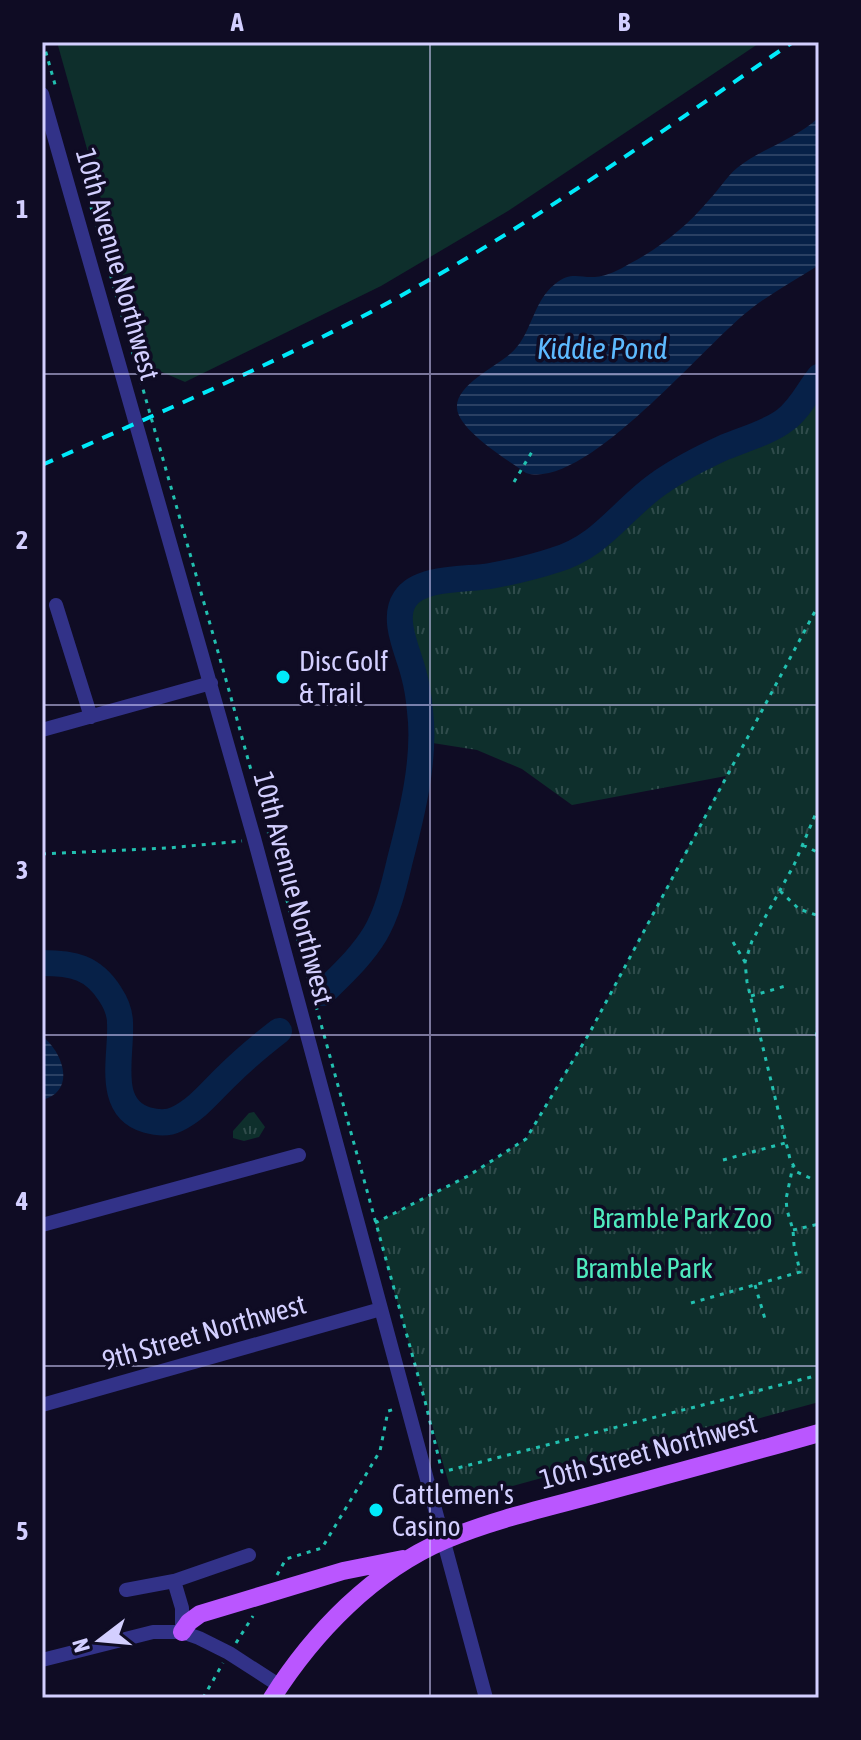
<svg xmlns="http://www.w3.org/2000/svg" width="861" height="1740" viewBox="0 0 861 1740" font-family="'Asap Condensed',sans-serif">
<style>
.grass{fill:#0e2f2c}
.park{fill:url(#park-tufts)}
.water{fill:url(#water-rules)}
.lines{fill:none;stroke-linecap:round;stroke-linejoin:round}
.river{stroke:#072148;stroke-width:26}
.path{stroke:#22c0b0;stroke-width:3;stroke-dasharray:4 6;stroke-linecap:butt}
.minor{stroke:#323288;stroke-width:14}
.major{stroke:#ba56ff;stroke-width:18}
.rail{stroke:#00eafa;stroke-width:4;stroke-dasharray:12 10;stroke-linecap:butt}
.grid{fill:none;stroke:#d3cfff;stroke-width:2;stroke-opacity:0.55}
.poi-dot{fill:#00eafa;stroke:#0f0c24;stroke-width:3}
.labels{text-anchor:middle;stroke-width:7;stroke-linejoin:round;paint-order:stroke}
.street-label{font-size:28px;fill:#d3cfff;stroke:#0f0c24}
.poi-label{font-size:28px;fill:#d3cfff;stroke:#0f0c24;text-anchor:start}
.park-label{font-size:28px;fill:#4febbe;stroke:#0f0c24}
.water-label{font-size:30px;font-style:italic;fill:#5dbaff;stroke:#0f0c24}
.neatline{fill:none;stroke:#d3cfff;stroke-width:3}
.grid-label{font-size:26px;text-anchor:middle;font-weight:bold;fill:#d3cfff}
</style>
<defs>
<pattern id="park-tufts" width="24" height="20" patternUnits="userSpaceOnUse" patternTransform="scale(2)"><rect width="24" height="20" fill="#0e2f2c"/><path d="M3 7l-1-3M5 7V3M7 7l1-3M15 17l-1-3M17 17v-4M19 17l1-3" fill="none" stroke="#304c4c"/></pattern>
<pattern id="water-rules" width="6" height="5" patternUnits="userSpaceOnUse" patternTransform="scale(2)"><rect width="6" height="5" fill="#072148"/><path d="M0 2.5h6" fill="none" stroke="#2a4063"/></pattern>
</defs>
<rect width="100%" height="100%" fill="#0f0c24"/>
<!-- grass -->
<path class="grass" d="M57,42H761L508,211L381,286L185,382L148,366Z"/>
<!-- park -->
<path class="park" d="M819,377V1402L454,1502L375,1223L468,1176L526,1139L590,1032L726,776L572,805L522,769L477,750L420,741C421,720 419,701 415,680C411,657 391,620 405,599C420,576 466,580 490,576C512,572 534,567 555,560C603,546 622,508 661,482C681,468 703,457 725,447C744,439 768,433 785,420C799,409 809,391 819,377Z
M254,1112L265,1127L259,1137L244,1141L233,1138V1131L249,1113Z"/>
<!-- water -->
<path class="water" d="M819,117V265C797,279 773,292 752,308C705,343 586,491 526,473C509,461 458,430 457,408C455,386 495,367 510,354C532,336 532,302 555,284C571,271 579,278 595,277C607,276 619,270 629,264C660,248 687,226 709,200C719,190 726,177 737,168C762,148 795,140 819,117Z
M42,1036C63,1052 77,1091 42,1100Z"/>
<g class="lines">
<!-- river -->
<path class="river" d="M42,963C73,963 93,967 110,994C116,1003 120,1013 120,1023C122,1055 105,1108 147,1120C158,1123 167,1124 177,1119C198,1109 212,1090 228,1075C244,1059 261,1045 279,1031
M323,993C342,974 361,957 375,934C388,912 394,885 400,860C412,814 426,758 420,711C419,699 417,686 414,675C409,653 391,620 405,599C420,576 466,580 490,576C512,572 534,567 555,560C603,546 622,508 661,482C681,468 703,457 725,447C744,439 768,433 785,420C800,409 808,391 819,377"/>
<!-- path -->
<path class="path" d="M43,42L56,88
M91,207L230,694L425,1401L442,1472L819,1375
M514,482L533,450
M803,845L819,853
M42,854L168,848L242,841
M780,891L799,909L819,916
M733,942L745,962
M751,996L789,985
M819,1023C815,1029 816,1036 819,1043
M723,1160L785,1143
M810,1178L797,1172L790,1159L747,982L745,962L752,941L794,865L819,806
M375,1223L468,1176L526,1139L590,1032L819,604
M793,1230L819,1224
M755,1285L765,1319
M691,1303L800,1272L794,1245L793,1230L787,1210L786,1199L793,1166
M277,1575L286,1559L322,1548L380,1451L388,1411L395,1409
M236,1643L253,1616
M203,1698L223,1663"/>
<!-- minor -->
<path class="minor" d="M42,94L254,838L486,1698
M56,605L91,717
M42,730L211,683
M42,1225L299,1155
M42,1405L381,1309
M174,1581L182,1608V1632
M126,1590L174,1581L249,1555
M42,1660L153,1632H182L199,1638L229,1653L280,1686"/>
<!-- major -->
<path class="major" d="M182,1632L189,1622L200,1614L343,1571L403,1559
M272,1698C314,1632 373,1571 445,1540C497,1518 554,1506 608,1491C678,1472 749,1453 819,1433"/>
<!-- rail -->
<path class="rail" d="M42,465C167,409 294,356 413,289C545,216 668,126 793,42"/>
</g>
<!-- grid -->
<path class="grid" d="M430,42V1698M42,374H819M42,705H819M42,1035H819M42,1366H819"/>
<!-- markers -->
<g class="poi-dot">
<circle cx="283" cy="677" r="8"/>
<circle cx="376" cy="1510" r="8"/>
</g>
<g class="labels">
<!-- street labels -->
<g class="street-label">
<text transform="translate(118 264) rotate(74)" y="10">10th Avenue Northwest</text>
<text transform="translate(294 888) rotate(75)" y="10">10th Avenue Northwest</text>
<text transform="translate(204 1332) rotate(-16)" y="10">9th Street Northwest</text>
<text transform="translate(648 1451) rotate(-15)" y="10">10th Street Northwest</text>
</g>
<!-- poi labels -->
<g class="poi-label">
<text x="299" y="671">Disc Golf<tspan x="299" dy="32">&amp; Trail</tspan></text>
<text x="392" y="1504">Cattlemen's<tspan x="392" dy="32">Casino</tspan></text>
</g>
<!-- park labels -->
<g class="park-label">
<text x="682" y="1228">Bramble Park Zoo</text>
<text x="644" y="1278">Bramble Park</text>
</g>
<!-- water labels -->
<g class="water-label">
<text x="602" y="359">Kiddie Pond</text>
</g>
</g>
<!-- border -->
<rect width="861" height="1740" fill="none" stroke="#0f0c24" stroke-width="88"/>
<!-- north arrow -->
<g transform="translate(100 1640) rotate(254)" stroke="#0f0c24" stroke-width="6" paint-order="stroke">
<path d="M0-6L14 30L0 20L-14 30Z" fill="#d3cfff"/>
<text y="-12" font-size="22" font-weight="bold" text-anchor="middle" fill="#d3cfff">N</text>
</g>
<rect x="44" y="44" width="773" height="1652" class="neatline"/>
<g class="grid-label">
<text x="237" y="31">A</text>
<text x="624" y="31">B</text>
<text x="22" y="218">1</text>
<text x="22" y="549">2</text>
<text x="22" y="879">3</text>
<text x="22" y="1210">4</text>
<text x="22" y="1540">5</text>
</g>
</svg>
